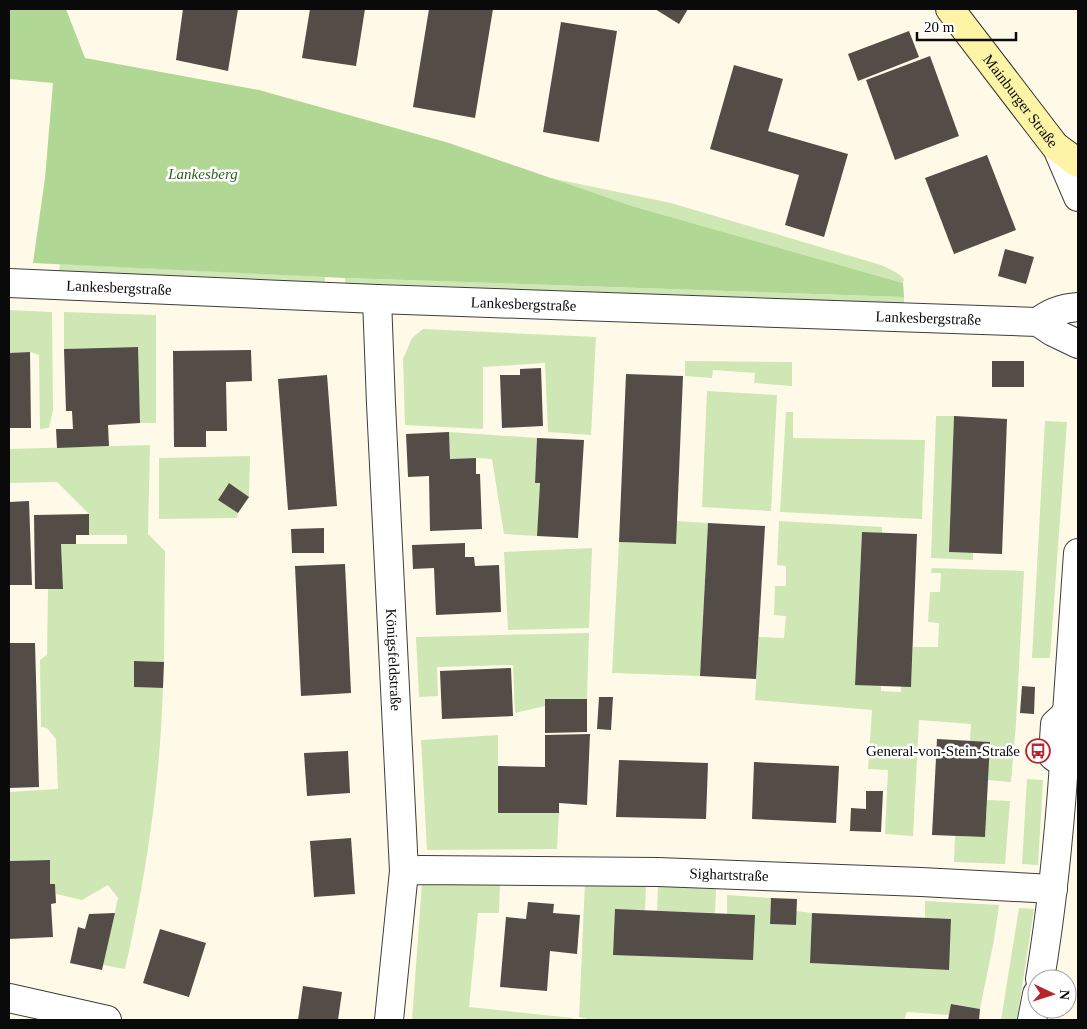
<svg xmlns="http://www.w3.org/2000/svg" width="1087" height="1029" viewBox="0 0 1087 1029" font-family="'Times New Roman',serif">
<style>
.green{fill:#cee7b4}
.forest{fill:#b1d794}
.building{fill:#534c47}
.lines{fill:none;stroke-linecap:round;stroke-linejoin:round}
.minor-casing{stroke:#3d3d3d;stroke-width:30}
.secondary-casing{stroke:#2c2c2c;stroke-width:30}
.minor{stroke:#fff;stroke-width:28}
.secondary{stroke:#fdf4a5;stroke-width:28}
.labels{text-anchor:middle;stroke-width:5;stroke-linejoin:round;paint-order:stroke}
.street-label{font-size:15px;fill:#0a0a0a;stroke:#fff}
.park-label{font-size:15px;font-style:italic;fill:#2b5f1d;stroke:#fff}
.poi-label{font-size:15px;fill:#0a0a0a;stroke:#fff;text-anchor:end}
</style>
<rect width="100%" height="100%" fill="#fffae8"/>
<g class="green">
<path d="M550 178 671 203 881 265C889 269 898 272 904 279L903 283 632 206Z"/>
<path d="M60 264 325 277V287L290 285 282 280 96 273 58 276Z"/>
<path d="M345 278 904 297V303L380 284 374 289 345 288Z"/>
<path d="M9 310 52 312 53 410 49 428 40 429 39 355 30 352 9 353Z"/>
<path d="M64 312 156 315V423H140L137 347 64 349Z"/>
<path d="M423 329 596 337 591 435 548 432 545 363 483 367V429L405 425 403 359 412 338Z"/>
<path d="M685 361 792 362V386L754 383 755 373 713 370 712 378 685 376Z"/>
<path d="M707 391 777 395 771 511 702 507Z"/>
<path d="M786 412H793V438L925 440 922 519 780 512Z"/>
<path d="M936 416H954L949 552 973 553V560L931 558Z"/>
<path d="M1045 421 1067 422 1050 658H1032Z"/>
<path d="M449 432 537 438 535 483H540L537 536 504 534 492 459 476 458 450 459Z"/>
<path d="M150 445 148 534 165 551 164 662 135 661 134 687 163 688C160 783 146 877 125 969L103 965 118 898 108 885 82 900 56 894 55 884H50V860L9 861V792L58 789 56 739 47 728 41 727 40 660 47 655 48 589 63 588 61 544H127V535H89V514L57 482 9 483V449Z"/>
<path d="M250 456 249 497 229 483 218 500 238 513 237 518 159 519V458Z"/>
<path d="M676 521 708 523 700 676 612 673 619 542 675 544Z"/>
<path d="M779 521 882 527V533L862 532 855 684 881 686V691L901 692V686H911L913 647H938L939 623 928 622 930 592H940L941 573H931L932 568 1024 571 1016 724 1011 782 987 780 990 742 970 741 971 724 919 720 913 836 885 834 888 770 868 769 872 710 755 700 759 637 784 638 786 616 774 615 775 586H786V566L777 565Z"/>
<path d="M592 548 589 628 508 630 504 552Z"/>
<path d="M589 633 587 699H545V706L515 713 513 665 437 667 438 696 419 697 416 637Z"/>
<path d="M498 735V813H559L557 849 427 850 421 740Z"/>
<path d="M1027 779 1043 780 1038 865 1022 864Z"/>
<path d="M987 800 1010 801 1005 864 954 862 955 836 985 837Z"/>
<path d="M585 882 646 885 645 910H615L613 955 755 915 727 914V895L771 898 770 924 795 925 796 911 812 913 810 963 948 970 951 920 925 918V901L999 905 994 940 980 1009 952 1004 949 1015 907 1012 904 1020H591L579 1017Z"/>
<path d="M422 883H500L499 913H478L469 1007 573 1018 572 1020H412Z"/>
<path d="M658 886 716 889 715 913 657 911Z"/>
<path d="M1019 908 1034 909 1017 1020H1001Z"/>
</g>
<path class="forest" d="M9 9H66L85 58 259 90 449 143 632 206 903 283 904 297 345 278 33 263 45 178 53 83 9 79Z"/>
<g class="building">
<path d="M183 9H238L228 71 176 60Z"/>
<path d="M310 9H365L356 66 302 58Z"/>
<path d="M429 9H493L475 118 413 107Z"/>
<path d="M655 9H688L679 24Z"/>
<path d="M561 22 617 31 599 142 543 132Z"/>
<path d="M909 31 919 57 858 81 848 54Z"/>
<path d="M930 56 959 136 895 160 866 80Z"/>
<path d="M734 65 783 79 768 131 848 154 824 237 785 225 799 175 710 149Z"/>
<path d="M987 155 1016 230 954 254 925 178Z"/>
<path d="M1005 249 1034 257 1026 284 998 276Z"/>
<path d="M138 347 140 423 108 425 109 446 57 448 56 429H73L72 411H66L64 349Z"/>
<path d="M251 350 252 381 226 382 227 431H206V447H174L173 351Z"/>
<path d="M30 352 31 428H9V353Z"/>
<rect x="992" y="361" width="32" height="26"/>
<path d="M541 368 543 426 502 428 500 375H520V369Z"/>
<path d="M626 374 683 376 676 544 619 542Z"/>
<path d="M327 375 337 506 288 510 278 379Z"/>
<path d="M954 416 1007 419 1002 554 949 552Z"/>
<path d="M449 432 450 459 476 458V474H480L482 529 430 531 429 476 408 477 406 434Z"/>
<path d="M537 438 584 440 578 538 537 536 540 483H535Z"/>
<path d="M229 483 249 497 238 513 218 500Z"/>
<path d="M29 501 32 585H9V502Z"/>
<path d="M89 514V535H76V544H61L63 589H35L34 515Z"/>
<path d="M708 523 765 526 756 679 700 676Z"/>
<path d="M324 528V553H292L291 529Z"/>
<path d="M862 532 917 534 911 687 855 685Z"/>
<path d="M465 543V557H474L475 566 499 565 501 612 436 615 434 568 413 569 412 545Z"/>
<path d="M345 564 351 693 301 696 295 566Z"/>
<path d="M9 643H35L39 787 9 788Z"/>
<path d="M134 661 164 662 163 688 134 687Z"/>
<path d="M511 668 513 716 442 719 440 671Z"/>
<path d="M1022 686 1035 687 1034 714 1020 713Z"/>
<path d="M599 697H613L611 730 597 729Z"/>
<path d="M545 699H587V732L545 733Z"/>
<path d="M590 734 587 805 559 803V813H498V766L545 767V735Z"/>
<path d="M937 739 990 742 985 837 932 835Z"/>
<path d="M348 751 350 793 307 796 304 753Z"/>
<path d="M619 760 708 763 706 819 616 817Z"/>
<path d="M754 762 839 766 836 823 752 819Z"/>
<path d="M866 791H883L881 832 850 831 851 808 866 809Z"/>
<path d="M351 838 355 894 314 897 310 841Z"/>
<path d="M50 860V884H55L56 903 51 904 53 937 9 939V861Z"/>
<path d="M771 898 797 899 796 925 770 924Z"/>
<path d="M528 902 554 904 553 913 580 915 577 954 550 951 547 991 500 987 506 917 526 919Z"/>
<path d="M615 909 755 915 753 960 613 955Z"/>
<path d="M115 913 102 970 70 963 78 927 85 929 89 914Z"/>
<path d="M812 913 951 919 949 970 810 963Z"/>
<path d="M160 929 206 943 189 997 143 983Z"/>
<path d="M303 986 342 992 338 1020H298Z"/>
<path d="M951 1004 980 1009 979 1020H948Z"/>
</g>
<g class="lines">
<g class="minor-casing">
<g id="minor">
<path d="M1057 148 1078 197"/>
<path id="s1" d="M9 283 377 299 1038 322 1053 332 1078 344"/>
<path id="s2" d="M377 299 381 404 404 871 389 1020"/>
<path d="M1038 322C1050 312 1063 308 1078 307"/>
<path d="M1064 764 1076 757 1077 726 1067 713 1078 553"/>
<path d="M1064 764 1053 756 1055 724 1067 713"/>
<path id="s3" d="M404 871 421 870 658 872 921 882 1053 889"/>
<path d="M1040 979C1052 908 1059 836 1064 764"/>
<path d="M9 998 107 1020"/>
<path d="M1032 1020 1037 994"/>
</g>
</g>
<g class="secondary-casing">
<g id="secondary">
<path id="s4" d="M950 9 1055 146 1078 163"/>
</g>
</g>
<use href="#minor" class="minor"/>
<use href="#secondary" class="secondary"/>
</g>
<defs>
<g id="bus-ring" transform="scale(1.25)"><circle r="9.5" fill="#fff" stroke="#b6272d" stroke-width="1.5"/><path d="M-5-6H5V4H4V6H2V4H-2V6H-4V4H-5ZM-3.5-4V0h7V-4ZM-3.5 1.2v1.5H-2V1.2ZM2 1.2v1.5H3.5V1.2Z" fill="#b6272d"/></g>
</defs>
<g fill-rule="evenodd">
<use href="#bus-ring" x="1038" y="751"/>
</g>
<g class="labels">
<g class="street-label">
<text dy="5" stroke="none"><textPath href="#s4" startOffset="116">Mainburger Straße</textPath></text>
<text dy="5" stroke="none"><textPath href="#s1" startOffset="110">Lankesbergstraße</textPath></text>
<text dy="5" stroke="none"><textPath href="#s1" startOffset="515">Lankesbergstraße</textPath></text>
<text dy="5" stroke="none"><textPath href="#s1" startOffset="920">Lankesbergstraße</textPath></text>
<text dy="5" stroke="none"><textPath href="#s2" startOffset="361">Königsfeldstraße</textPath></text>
<text dy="5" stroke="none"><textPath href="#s3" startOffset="325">Sighartstraße</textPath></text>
</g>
<g class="park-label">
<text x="203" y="179">Lankesberg</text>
</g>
<g class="poi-label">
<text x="1020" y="756">General-von-Stein-Straße</text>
</g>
</g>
<rect width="1087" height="1029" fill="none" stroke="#0a0a0a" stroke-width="20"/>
<g transform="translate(1052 994) rotate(94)"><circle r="24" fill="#ffffff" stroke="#9d9d9d"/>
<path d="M0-4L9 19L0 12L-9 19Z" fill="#b6272d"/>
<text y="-8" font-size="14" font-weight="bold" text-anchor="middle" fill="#0a0a0a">N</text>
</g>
<path d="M917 32v8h99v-8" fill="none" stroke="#0a0a0a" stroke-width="2.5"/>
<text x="924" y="32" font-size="15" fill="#0a0a0a" stroke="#ffffff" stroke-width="4" paint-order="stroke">20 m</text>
</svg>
